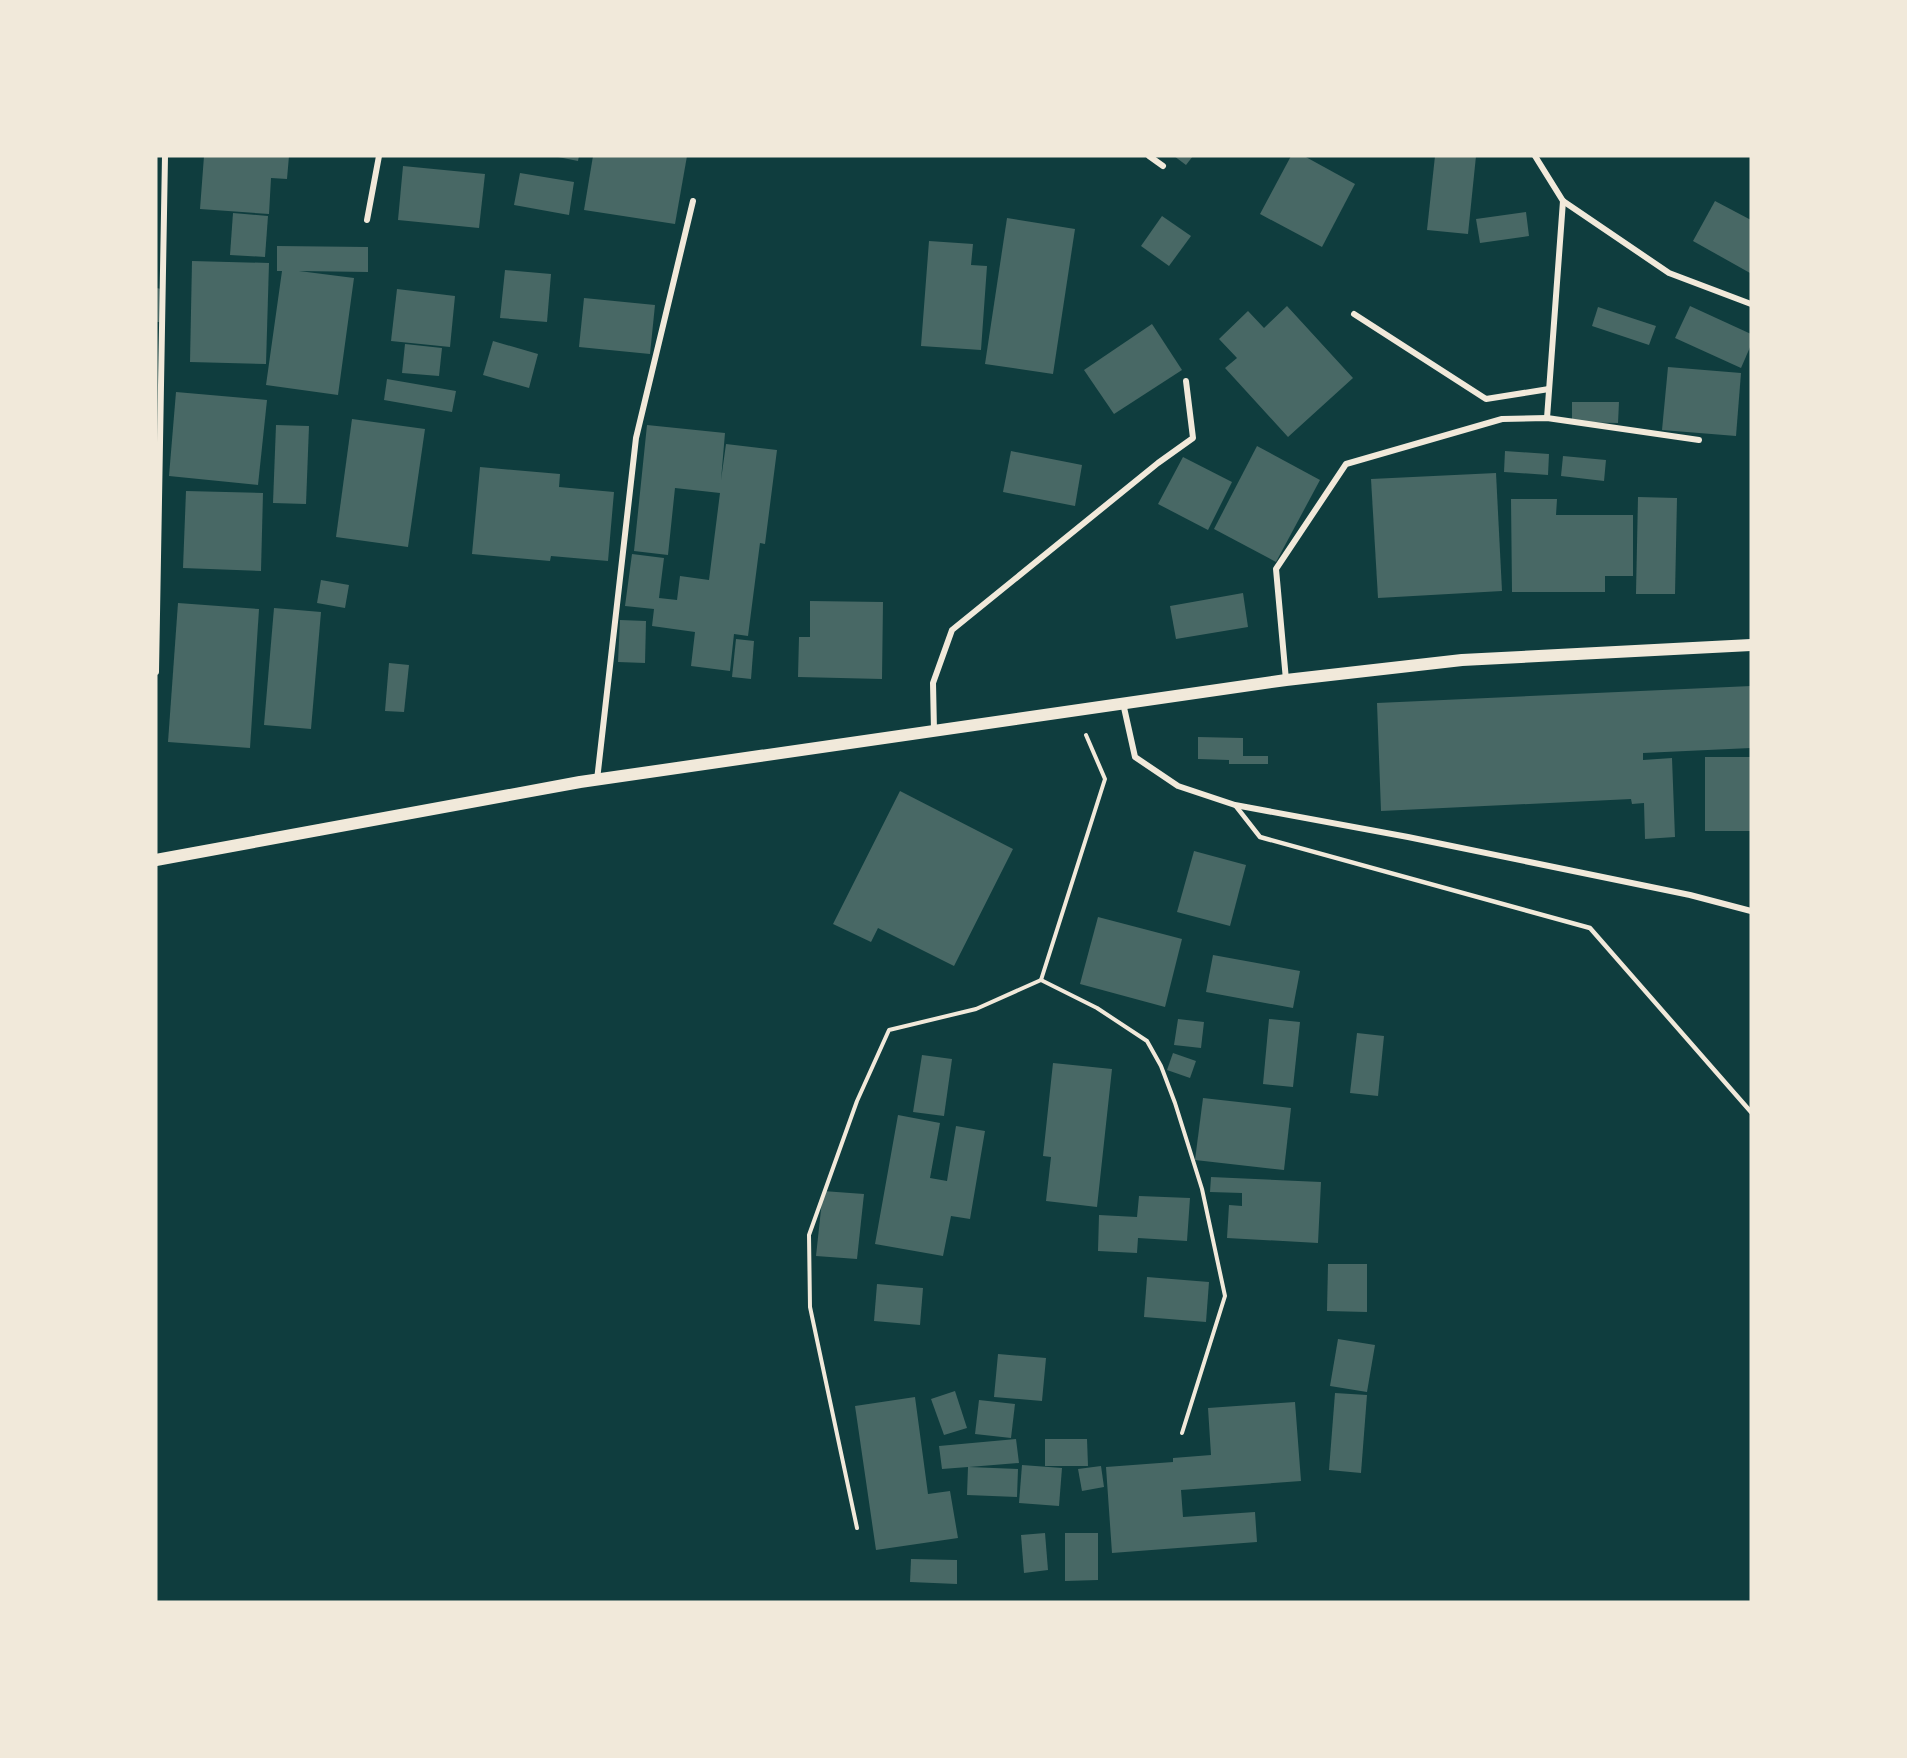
<svg xmlns="http://www.w3.org/2000/svg" width="1907" height="1758" viewBox="0 0 1907 1758" font-family="Inter,sans-serif">
<style>
.building{fill:#486865}
.lines{fill:none;stroke-linecap:round;stroke-linejoin:round}
.path{stroke:#f1e9da;stroke-width:4}
.service{stroke:#f1e9da;stroke-width:4.5}
.minor{stroke:#f1e9da;stroke-width:6}
.secondary{stroke:#f1e9da;stroke-width:12}
</style>
<rect width="100%" height="100%" fill="#0f3d3e"/>
<g class="building">
<path d="M204 156H289L287 179 271 178 269 214 200 209Z"/>
<path d="M553 156H579L578 161Z"/>
<path d="M593 156H687L675 224 584 210Z"/>
<path d="M1174 156H1193L1186 165Z"/>
<path d="M1291 156H1304L1355 184 1322 247 1260 214Z"/>
<path d="M1435 156H1476L1468 234 1427 230Z"/>
<path d="M403 166 485 174 479 228 398 220Z"/>
<path d="M520 173 574 182 569 215 514 205Z"/>
<path d="M1715 201 1751 220 1750 273 1693 241Z"/>
<path d="M1526 212 1529 236 1480 243 1476 219Z"/>
<path d="M233 213 268 216 265 257 230 255Z"/>
<path d="M1162 216 1191 236 1169 266 1141 246Z"/>
<path d="M1007 218 1075 229 1053 374 985 364Z"/>
<path d="M929 241 973 244 971 265 987 266 981 350 921 346Z"/>
<path d="M277 246 368 247V272L299 271 354 278 338 395 266 385 282 271H277Z"/>
<path d="M192 261 269 263 266 364 190 362Z"/>
<path d="M505 270 551 274 547 322 500 318Z"/>
<path d="M156 288 162 289V322H156Z"/>
<path d="M397 289 455 296 450 347 391 341Z"/>
<path d="M584 298 655 305 650 354 579 347Z"/>
<path d="M1287 306 1353 378 1288 437 1225 368 1237 358 1219 339 1248 311 1264 328Z"/>
<path d="M1690 306 1751 334V345L1741 368 1675 338Z"/>
<path d="M1598 307 1656 326 1649 345 1592 326Z"/>
<path d="M1152 324 1182 370 1114 414 1084 370Z"/>
<path d="M493 341 538 354 529 388 483 375Z"/>
<path d="M405 344 442 348 439 376 402 373Z"/>
<path d="M1668 367 1741 373 1736 436 1662 430Z"/>
<path d="M387 379 456 391 452 412 384 400Z"/>
<path d="M176 392 267 400 258 485 169 476Z"/>
<path d="M1572 402H1619L1618 423 1572 422Z"/>
<path d="M352 419 425 429 408 547 336 537Z"/>
<path d="M276 425 309 426 306 504 273 503Z"/>
<path d="M647 425 725 433 721 480 726 444 777 450 765 544 760 543 748 636 734 634 730 671 691 666 695 632 652 626 654 609 625 606 632 554 664 558 659 598 677 600 680 576 709 580 720 493 675 488 668 555 634 551Z"/>
<path d="M1257 446 1320 480 1276 562 1214 529Z"/>
<path d="M1011 451 1082 465 1075 506 1003 492Z"/>
<path d="M1505 451 1549 454 1548 475 1504 472Z"/>
<path d="M1563 456 1606 460 1604 481 1561 476Z"/>
<path d="M1183 457 1232 482 1208 530 1158 504Z"/>
<path d="M480 467 560 474 559 487 614 492 608 561 551 556 550 561 472 554Z"/>
<path d="M1496 473 1502 591 1378 598 1371 479Z"/>
<path d="M186 491 263 493 261 571 183 568Z"/>
<path d="M1638 497 1677 498 1675 594H1636Z"/>
<path d="M1511 499H1557L1556 515H1633V576H1605V592H1512Z"/>
<path d="M321 580 349 585 345 608 317 603Z"/>
<path d="M1243 593 1248 627 1176 639 1170 606Z"/>
<path d="M810 601 883 602 882 679 798 677 799 637H810Z"/>
<path d="M178 603 259 609 250 748 168 742Z"/>
<path d="M274 608 321 612 311 729 264 725Z"/>
<path d="M620 620 646 621 645 663 618 662Z"/>
<path d="M736 639 754 641 751 679 732 677Z"/>
<path d="M389 663 409 665 404 712 385 711Z"/>
<path d="M1751 686V748L1643 753V760L1672 758 1675 837 1645 839 1644 803 1632 804 1631 799 1381 811 1377 703Z"/>
<path d="M1198 737 1243 738V756H1268V764H1229V760L1198 759Z"/>
<rect x="1705" y="757" width="46" height="74"/>
<path d="M900 791 1013 849 954 966 878 928 871 942 833 924Z"/>
<path d="M1194 851 1246 865 1230 926 1177 912Z"/>
<path d="M1098 917 1182 939 1165 1007 1080 984Z"/>
<path d="M1213 955 1300 971 1293 1008 1206 992Z"/>
<path d="M1178 1019 1204 1022 1201 1048 1174 1045Z"/>
<path d="M1269 1019 1300 1022 1293 1087 1263 1084Z"/>
<path d="M1357 1033 1384 1036 1378 1096 1350 1093Z"/>
<path d="M1173 1053 1196 1061 1190 1078 1167 1070Z"/>
<path d="M922 1055 952 1059 944 1116 913 1112Z"/>
<path d="M1053 1063 1112 1069 1097 1207 1046 1201 1051 1157 1043 1156Z"/>
<path d="M1203 1098 1291 1108 1284 1170 1195 1160Z"/>
<path d="M898 1115 940 1123 930 1178 947 1181 956 1126 985 1131 970 1219 951 1216 943 1256 875 1244Z"/>
<path d="M1211 1177 1321 1182 1318 1243 1227 1238 1229 1205 1242 1206V1193L1210 1192Z"/>
<path d="M823 1191 864 1194 857 1259 816 1256Z"/>
<path d="M1139 1196 1190 1198 1187 1241 1138 1238 1137 1253 1098 1251 1099 1215 1137 1217Z"/>
<path d="M1328 1264H1367V1312L1327 1311Z"/>
<path d="M1147 1277 1209 1282 1206 1322 1144 1317Z"/>
<path d="M877 1284 923 1288 920 1325 874 1321Z"/>
<path d="M1338 1339 1375 1345 1367 1392 1330 1386Z"/>
<path d="M998 1354 1046 1358 1042 1401 994 1397Z"/>
<path d="M955 1391 967 1428 944 1435 931 1399Z"/>
<path d="M1335 1393 1367 1395 1361 1473 1329 1470Z"/>
<path d="M915 1397 928 1494 950 1491 958 1538 876 1550 855 1406Z"/>
<path d="M979 1400 1015 1404 1011 1438 975 1434Z"/>
<path d="M1295 1402 1301 1481 1181 1490 1183 1517 1255 1512 1257 1542 1112 1553 1106 1467 1173 1462V1458L1211 1455 1208 1408Z"/>
<path d="M1016 1439 1019 1463 969 1467 1018 1469 1017 1497 967 1495 968 1467 942 1469 939 1446Z"/>
<path d="M1045 1439H1087L1088 1466H1045Z"/>
<path d="M1022 1465 1062 1468 1059 1506 1019 1503Z"/>
<path d="M1101 1466 1104 1487 1082 1491 1078 1469Z"/>
<path d="M1045 1533 1048 1570 1024 1573 1021 1535Z"/>
<path d="M1065 1533H1098V1580L1065 1581Z"/>
<path d="M911 1559 957 1560V1584L910 1582Z"/>
</g>
<g class="lines">
<g class="path">
<path d="M1041 980 1097 1008 1147 1041 1161 1066 1175 1103 1202 1189 1225 1296 1182 1433"/>
<path d="M857 1528 810 1307 809 1235 857 1101 889 1030 976 1009 1041 980 1105 779 1086 735"/>
</g>
<path class="service" d="M1235 805 1260 837 1590 928 1751 1112"/>
<g class="minor">
<path d="M1149 156 1163 166"/>
<path d="M1535 156 1563 201 1669 273 1751 304"/>
<path d="M367 220 379 156"/>
<path d="M1354 314 1486 399 1549 389"/>
<path d="M1547 418 1563 201"/>
<path d="M156 672 165 156"/>
<path d="M1286 680 1276 569 1346 464 1502 419 1547 418 1699 440"/>
<path d="M1123 703 1135 757 1178 786 1235 805 1408 837 1690 895 1751 911"/>
<path d="M934 731 933 683 952 630 1158 463 1193 438 1186 381"/>
<path d="M597 780 636 438 693 201"/>
</g>
<path class="secondary" d="M156 860 580 782 1286 680 1462 660 1751 645"/>
</g>
<rect width="1907" height="1758" fill="none" stroke="#f1e9da" stroke-width="315"/>
</svg>
